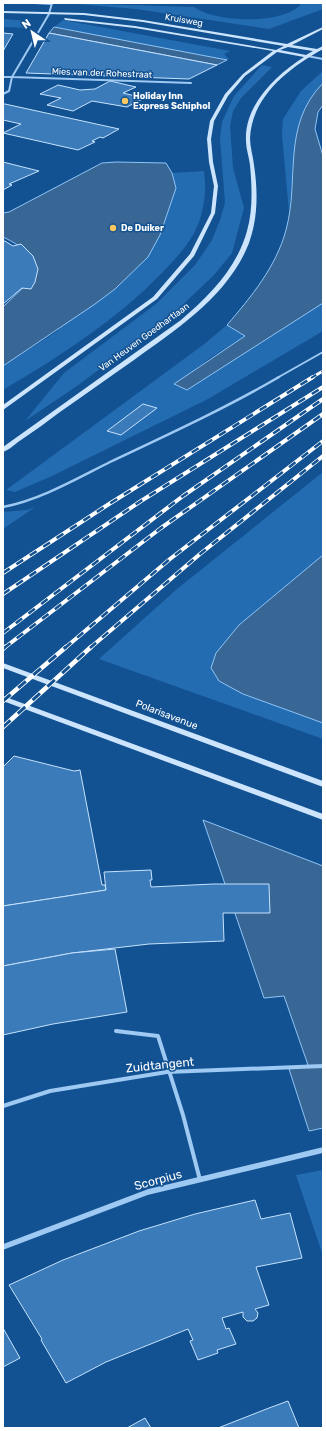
<svg xmlns="http://www.w3.org/2000/svg" width="326" height="1431" viewBox="0 0 326 1431" font-family="Rubik,sans-serif">
<style>
.green{fill:#246cb1}
.water{fill:#386695;stroke:#90c5f6}
.building{fill:#3b7bba;stroke:#c6e2fd}
.lines{fill:none;stroke-linecap:round;stroke-linejoin:round}
.lane-far2{stroke:#9ec9f2;stroke-width:2}
.lane-far1{stroke:#9ec9f2;stroke-width:2.5}
.lane{stroke:#9ec9f2;stroke-width:4}
.street-far1{stroke:#9ec9f2;stroke-width:2}
.street{stroke:#9ec9f2;stroke-width:5.5}
.secondary{fill:#cde5fc;fill-rule:evenodd}
.rail-far2-casing{stroke:#fff;stroke-width:3}
.rail-far1-casing{stroke:#fff;stroke-width:4}
.rail-casing{stroke:#fff;stroke-width:4.5}
.rail-far2{stroke:#125292;stroke-width:2;stroke-dasharray:6;stroke-linecap:butt}
.rail-far1{stroke:#125292;stroke-width:2.5;stroke-dasharray:8;stroke-linecap:butt}
.rail{stroke:#125292;stroke-width:3;stroke-dasharray:10;stroke-linecap:butt}
.lane-bridge{stroke:#9ec9f2;stroke-width:4}
.poi-dot{fill:#ffc760;stroke:#125292;stroke-width:1.5}
.labels{text-anchor:middle;stroke-width:3;stroke-linejoin:round;paint-order:stroke}
.far-street-label{font-size:9px;fill:#fff;stroke:#125292}
.far-poi-label{font-size:9px;font-weight:bold;fill:#fff;stroke:#125292;text-anchor:start}
.street-label{font-size:10px;fill:#fff;stroke:#125292}
.near-street-label{font-size:12px;fill:#fff;stroke:#125292}
</style>
<rect width="100%" height="100%" fill="#125292"/>
<g class="green">
<path d="M65 3 194 7C215 23 286 25 302 3H323V9L269 29 136 9Z"/>
<path d="M3 19 30 21 29 28 3 27Z"/>
<path d="M63 20 230 51 224 54 229 59 227 60 54 27Z"/>
<path d="M262 65 272 67 241 98 233 111 230 126 233 168 244 208 232 253 214 275 172 315 77 386 25 421 64 373 156 304 195 265 212 240 220 220 225 203 220 138 222 122 234 96Z"/>
<path d="M323 71V83C288 119 296 165 289 212L282 135 283 119 301 91Z"/>
<path d="M204 171C207 192 204 214 194 233 186 248 174 260 162 273 115 321 60 356 3 390V366L56 332 160 235 176 188 172 173Z"/>
<path d="M323 303V331L208 399 52 476 15 492 6 490 203 345 227 325 245 336 207 360 175 385 187 390Z"/>
<path d="M323 472V555L239 625 243 694 323 723V739L99 659 177 589Z"/>
<path d="M35 507 3 529V512L27 510Z"/>
<path d="M323 1170V1256L296 1175Z"/>
</g>
<g class="water">
<path d="M54 27 227 60 217 65 49 33Z"/>
<path d="M323 83V105L318 112 315 129 323 156V303L187 390 174 384 245 336 227 325C251 297 276 267 286 230 300 179 281 126 323 83Z"/>
<path d="M116 162 166 163 172 173 176 188 160 235 148 257 115 289 95 304 3 366V307L31 280C30 254 26 248 3 237V213L9 212 102 163Z"/>
<path d="M323 555V723L243 694 219 681 211 668 216 653 239 625Z"/>
<path d="M203 820 323 866V1128L309 1131 289 1069 308 1065 284 996 264 998Z"/>
</g>
<g class="building">
<path d="M3 33 13 34 3 51Z"/>
<path d="M49 33 217 65 189 79 26 73Z"/>
<path d="M110 81 136 87 123 93 144 98 127 107 92 101 73 111 47 105 61 98 40 94 58 85 80 90 95 89Z"/>
<path d="M3 104H5L119 129 103 138 100 137 92 141 95 142 78 150 3 133 21 124 3 120Z"/>
<path d="M3 162 39 171 9 184 12 185 3 190Z"/>
<path d="M3 240 13 246 21 244 33 256 38 269 35 282 31 289 22 288 3 304Z"/>
<path d="M143 404 157 408 121 435 107 431Z"/>
<path d="M14 756 74 771 80 770 102 885H105L106 890 3 906V767Z"/>
<path d="M151 870 152 880H150L151 887 213 884H269L270 913H223L224 941 149 944 72 953 3 966V906L106 890 104 872Z"/>
<path d="M115 949 127 1012 53 1024 3 1035V966L72 953Z"/>
<path d="M255 1200 261 1219 290 1213 302 1258 256 1267 269 1305 255 1309 258 1313 257 1318 253 1321H247L243 1317V1312L222 1318 226 1329 229 1328 236 1344 217 1350 218 1353 198 1360 190 1341 193 1340 188 1329 106 1362 66 1383 41 1340 42 1339 9 1285 63 1260 139 1231 195 1214Z"/>
<path d="M3 1328 20 1358 3 1367Z"/>
<path d="M288 1401 299 1428H218L269 1408Z"/>
<path d="M145 1418 151 1428H127Z"/>
</g>
<g class="lines">
<path class="lane-far2" d="M277 378 323 352"/>
<path class="lane-far1" d="M3 507C40 500 76 479 110 462 167 435 224 409 279 377"/>
<path class="lane" d="M116 1031 158 1036 183 1115 200 1180"/>
<g class="street-far1">
<path d="M35 3 52 4"/>
<path d="M52 3 49 14 12 77 191 83"/>
<path d="M307 56 323 59"/>
<path d="M3 77H12L9 91 3 94"/>
</g>
<path class="street" d="M3 1247 148 1192 323 1150"/>
<g class="secondary">
<path d="M3 11 84 13 143 20 287 44 323 27V29L292 45 317 49 323 46V49C289 68 252 96 250 138 250 147 253 156 254 165 258 191 258 218 249 243 229 295 177 329 134 360 109 377 85 395 60 412 47 422 34 431 21 440 15 444 9 450 3 452V447L181 320C209 296 237 268 247 231 253 210 252 187 250 165 249 157 246 149 246 141 244 105 276 75 304 57L277 52 245 76 228 96 214 121 211 139 213 162 218 186 215 213 194 256 157 299 3 410V405L153 297 190 254 211 213 214 186 209 162 207 139 210 121 225 94 243 74 273 51 135 28 65 20 64 18 135 26 276 50 284 46 143 22 84 15 3 13ZM288 47 313 51 306 55 280 50Z"/>
<path d="M3 663 323 781V787L3 668Z"/>
<path d="M3 696 323 814V820L3 701Z"/>
</g>
<g class="rail-far2-casing">
<path id="rail-far2" d="M311 378 323 371"/>
</g>
<g class="rail-far1-casing">
<g id="rail-far1">
<path d="M3 573 109 504 313 377"/>
<path d="M3 594 141 501 323 387"/>
<path d="M3 633 183 496 323 399"/>
<path d="M4 648 161 528 323 414"/>
<path d="M65 648 170 559 323 441"/>
<path d="M90 648 200 554 323 456"/>
</g>
</g>
<g class="rail-casing">
<g id="rail">
<path d="M3 649 5 647"/>
<path d="M3 701 66 647"/>
<path d="M3 727 91 647"/>
</g>
</g>
<use href="#rail-far2" class="rail-far2"/>
<use href="#rail-far1" class="rail-far1"/>
<use href="#rail" class="rail"/>
<path class="lane-bridge" d="M3 1106 50 1091 167 1072 323 1066"/>
</g>
<g class="poi-dot">
<circle cx="125" cy="101" r="4"/>
<circle cx="113" cy="228" r="4"/>
</g>
<g class="labels">
<g class="far-street-label">
<text transform="translate(184 20) rotate(10)" y="3">Kruisweg</text>
<text transform="translate(102 73) rotate(2)" y="3">Mies van der Rohestraat</text>
<text transform="translate(144 337) rotate(-36)" y="3">Van Heuven Goedhartlaan</text>
</g>
<g class="far-poi-label">
<text x="133" y="99">Holiday Inn<tspan x="133" dy="10">Express Schiphol</tspan></text>
<text x="121" y="231">De Duiker</text>
</g>
<g class="street-label">
<text transform="translate(167 714) rotate(21)" y="4">Polarisavenue</text>
</g>
<g class="near-street-label">
<text transform="translate(160 1065) rotate(-6)" y="4">Zuidtangent</text>
<text transform="translate(158 1180) rotate(-15)" y="4">Scorpius</text>
</g>
</g>
<rect width="326" height="1431" fill="none" stroke="#ffffff" stroke-width="8"/>
<g transform="translate(32 32) rotate(325)" stroke="#125292" stroke-width="3" paint-order="stroke">
<path d="M0-3L7 15L0 10L-7 15Z" fill="#ffffff"/>
<text y="-6" font-size="11" font-weight="bold" text-anchor="middle" fill="#ffffff">N</text>
</g>
</svg>
